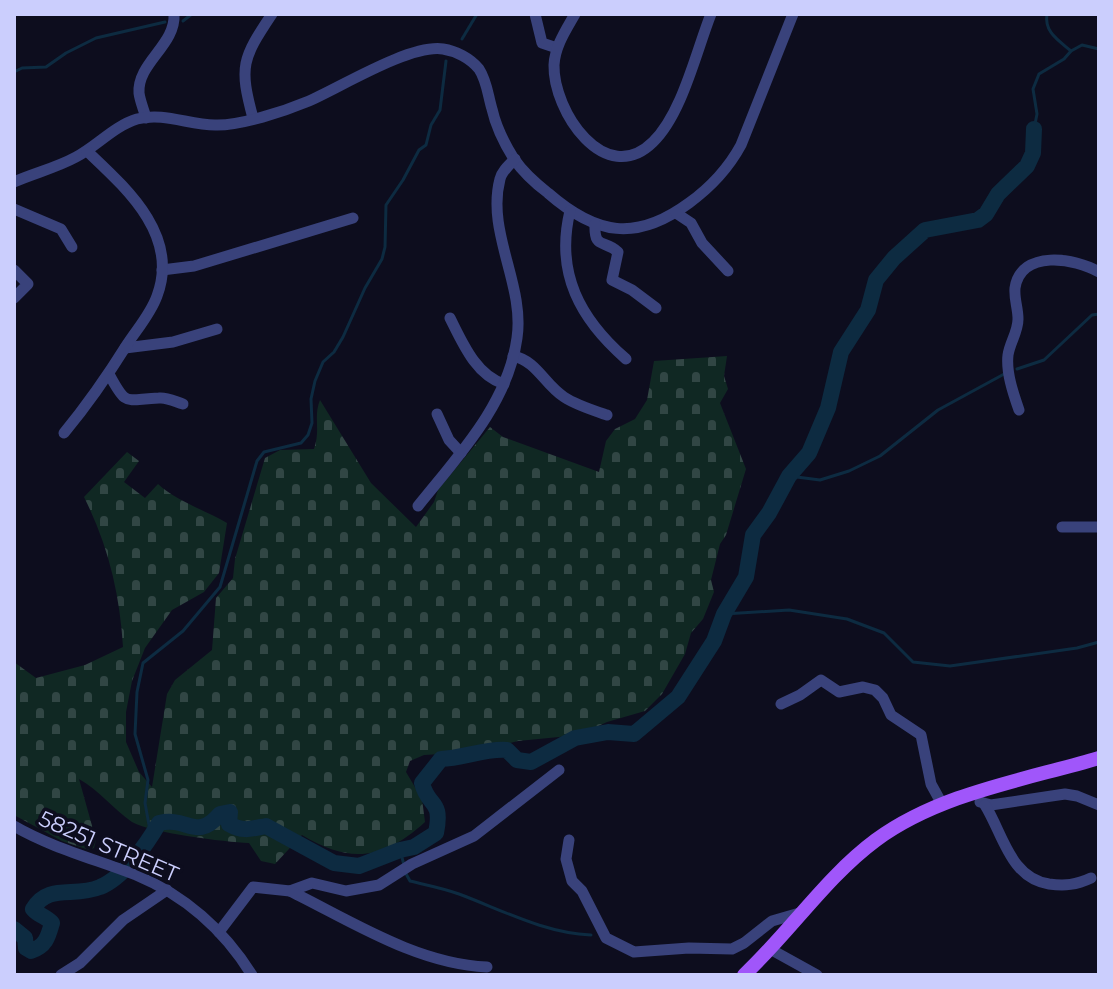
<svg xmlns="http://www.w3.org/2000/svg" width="1113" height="989" viewBox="0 0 1113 989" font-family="Montserrat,sans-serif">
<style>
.cemetery{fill:url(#cemetery-stones)}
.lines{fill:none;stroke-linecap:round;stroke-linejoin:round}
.stream{stroke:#0d2b41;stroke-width:3}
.river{stroke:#0d2b41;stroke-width:16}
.minor{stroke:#39427b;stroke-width:11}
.major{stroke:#a056fa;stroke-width:14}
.labels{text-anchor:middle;stroke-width:7;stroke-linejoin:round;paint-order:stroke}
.street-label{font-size:22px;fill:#cbcefd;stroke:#0d0d1e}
</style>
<defs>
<pattern id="cemetery-stones" width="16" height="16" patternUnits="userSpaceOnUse" patternTransform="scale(2)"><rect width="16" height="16" fill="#102823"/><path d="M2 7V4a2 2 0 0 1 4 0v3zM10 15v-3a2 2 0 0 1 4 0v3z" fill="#314644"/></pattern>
</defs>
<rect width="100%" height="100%" fill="#0d0d1e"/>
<path class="cemetery" d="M727 356 724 376 728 389 720 403 746 469 726 535 720 544 711 580 714 592 703 619 691 633 685 654 662 694 645 711 607 722 579 735 518 741 473 752 424 755 410 761 406 772 422 799 425 822C383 860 350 864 302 835L275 864 261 861 249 843C225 842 151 833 132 822 113 809 99 790 79 779L96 840 94 848 89 850 62 841 14 815V662L36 678 85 665 123 647C120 594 108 545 84 497L127 452 139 461 124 482 145 498 158 484C176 501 205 510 227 523L219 573 204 592 172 610 145 648 132 681 126 712V742L139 772 152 787 167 694 175 680 212 650 216 598 233 578 235 559 265 458 280 450 314 449C321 428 313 418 320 400L371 483 416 527 434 502 438 490 490 427 503 437 599 472 606 441 615 429 635 419 647 400 654 361Z"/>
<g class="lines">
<g class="stream">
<path d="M1047 14C1044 32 1058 40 1071 51"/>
<path d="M183 21 192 14"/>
<path d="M462 39 477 14"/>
<path d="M14 72 22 68 46 67 66 53 96 38 165 22"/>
<path d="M1034 129 1037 114 1033 89 1039 74 1064 59 1071 51 1082 45 1099 49"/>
<path d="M1017 369 1044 360 1092 315 1099 314"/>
<path d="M789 476 820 480 849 471 880 456 938 410 1006 373"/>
<path d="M724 614 789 610 847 619 884 633 913 662 950 666 1077 648 1099 642"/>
<path d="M151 836 145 803 148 780 135 734 137 692 143 663 183 631 220 587 257 461 264 452 301 443 308 435 312 423 311 399 315 381 323 362 334 352 343 337 365 288 382 259 385 247 386 205 403 180 419 150 426 145 431 125 440 110 446 61"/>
<path d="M400 850 404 865"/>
<path d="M405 872 410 881C426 885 443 888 459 894 502 910 544 933 591 935"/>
</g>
<path class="river" d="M14 929 25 938 26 948 31 951C46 946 48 937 52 923 46 916 39 916 33 909 48 883 74 898 100 887 123 878 147 844 159 823 188 816 196 842 220 814L230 812 229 824C243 832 251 829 266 826L334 863 359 866 400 850 414 847 436 833C443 798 428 808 422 783L441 759C463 758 487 748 507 750L517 760 531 762 575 738 608 732 634 734 678 697 714 641 724 614 746 577 753 535 769 513 789 476 809 453 828 408 841 352 868 310 876 280 894 258 925 230 978 220 986 214 998 194 1027 166 1033 153 1034 129"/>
<g class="minor">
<path d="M535 14 542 43 557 48"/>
<path d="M575 14C566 30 555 46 554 65 553 111 605 189 653 142 682 114 696 52 711 14"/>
<path d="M146 118C144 110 140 101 139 93 137 63 176 45 174 14"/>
<path d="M253 118C239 66 242 59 272 14"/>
<path d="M14 182C34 173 56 168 76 157 97 146 114 126 137 119 164 112 189 125 215 125 240 126 285 111 309 101 341 87 410 44 443 49 456 51 470 58 479 69 487 81 488 96 492 109 496 127 504 143 514 159 523 172 535 183 548 193 596 235 636 242 689 203 711 187 728 169 741 145L793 14"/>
<path d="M14 209 61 229 72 247"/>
<path d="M570 211C555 273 580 319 626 359"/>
<path d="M676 213 691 223 702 243 728 271"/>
<path d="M595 224C594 250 604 239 618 252L612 280 632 290 656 308"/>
<path d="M14 270 28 284 14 298"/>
<path d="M162 270 194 266 353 218"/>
<path d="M450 318C463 344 476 375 504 384"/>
<path d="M125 348 173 342 217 329"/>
<path d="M513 356C537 361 544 384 564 397 576 405 592 410 607 415"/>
<path d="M109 374C127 408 125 399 159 398 167 397 176 402 183 404"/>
<path d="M1019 410C1013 393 1006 372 1008 355 1010 342 1018 332 1018 319 1018 308 1014 299 1015 288 1021 249 1075 258 1099 272"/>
<path d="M437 414 449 440 461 453"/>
<path d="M64 433C88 404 108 375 128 343 138 328 151 313 157 296 180 235 126 188 87 151"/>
<path d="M418 506C458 456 508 404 517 338 525 285 486 232 500 179 502 171 509 165 515 159"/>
<path d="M1062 527H1099"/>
<path d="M781 704 800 695 821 680 839 692 863 687 875 690 883 698 891 715 921 735 931 784 942 804"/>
<path d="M980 802 991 805 1065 794 1077 796 1099 805"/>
<path d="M985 805C1003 834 1010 878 1049 884 1065 886 1076 885 1091 878"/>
<path d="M14 826C52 848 95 859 136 875 184 895 224 930 252 975"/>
<path d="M569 840 566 859 572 881 582 891 606 938 634 952 689 948 732 949 744 943 772 921 803 912"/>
<path d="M290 891 312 883 346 891 379 885 412 864 474 836 559 770"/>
<path d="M219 932 253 887 290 891C351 921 417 964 487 967"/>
<path d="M770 949 817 975"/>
<path d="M61 975 80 963 123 920 167 890"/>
</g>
<path class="major" d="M744 975C790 932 826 877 876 840 940 793 1025 780 1099 758"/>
</g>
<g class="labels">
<g class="street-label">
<text transform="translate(109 846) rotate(23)" y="8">58251 STREET</text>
</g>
</g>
<rect width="1113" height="989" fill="none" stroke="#cbcefd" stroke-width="32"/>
</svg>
